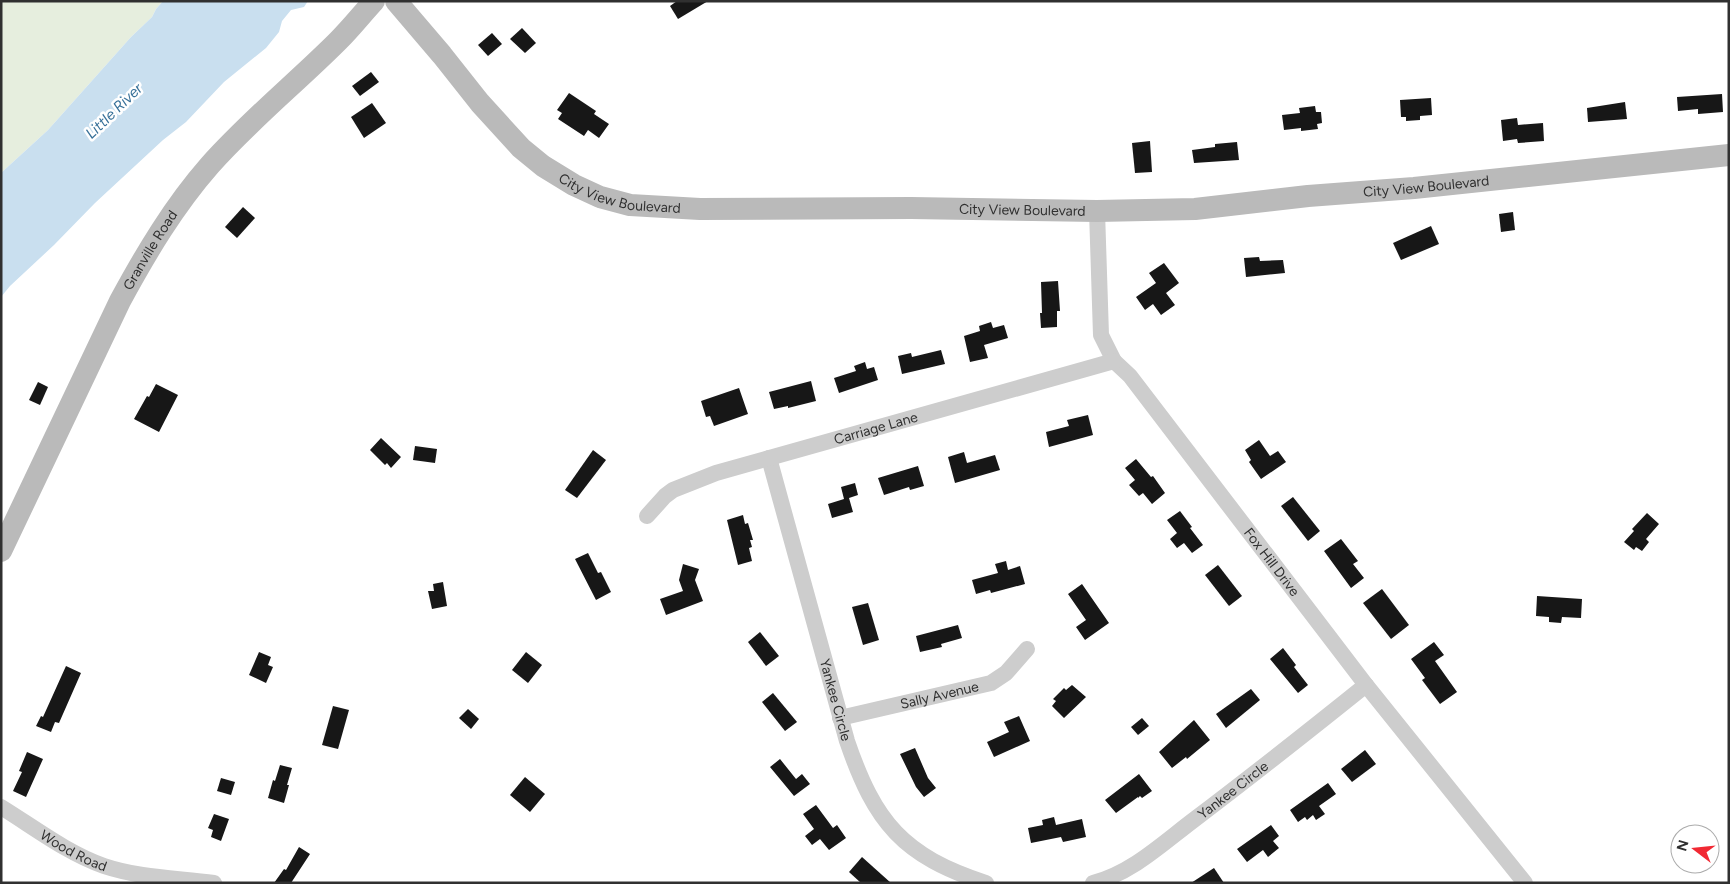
<svg xmlns="http://www.w3.org/2000/svg" width="1730" height="884" viewBox="0 0 1730 884" font-family="Figtree,sans-serif">
<style>
.green{fill:#e6eede}
.water{fill:#c9dfef}
.building{fill:#171717}
.lines{fill:none;stroke-linecap:round;stroke-linejoin:round}
.street{stroke:#cdcdcd;stroke-width:16}
.secondary{stroke:#bababa;stroke-width:22}
.labels{text-anchor:middle;stroke-width:5;stroke-linejoin:round;paint-order:stroke}
.street-label{font-size:14px;fill:#303030;stroke:#fff}
.water-label{font-size:15px;font-style:italic;fill:#387199;stroke:#fff}
</style>
<rect width="100%" height="100%" fill="#fff"/>
<path class="green" d="M1 1H163L156 9 152 17 131 37 48 130 1 173Z"/>
<path class="water" d="M163 1H308L304 7 291 10 282 21 279 32 266 48 224 82 186 122 163 140 95 203 54 245 10 286 1 297V173L48 130 131 37 152 17 156 9Z"/>
<g class="building">
<path d="M677 1H708L678 19 670 6Z"/>
<path d="M522 28 536 43 525 53 510 39Z"/>
<path d="M492 33 502 44 488 56 478 45Z"/>
<path d="M371 72 379 82 360 96 352 86Z"/>
<path d="M569 93 596 111 594 114 609 124 599 138 588 130 584 136 558 119 562 113 557 110Z"/>
<path d="M1722 94 1723 112 1698 114V109L1678 111 1677 97Z"/>
<path d="M1431 98 1432 115 1420 116V120L1406 121V117H1401L1400 100Z"/>
<path d="M1625 102 1627 119 1588 122 1587 108Z"/>
<path d="M372 103 386 123 364 138 351 117Z"/>
<path d="M1315 106 1316 112H1321L1322 123 1317 124 1318 129 1301 131V128L1284 130 1282 115 1300 113 1299 108Z"/>
<path d="M1517 118 1518 125 1543 123 1544 141 1518 143 1517 139 1503 141 1501 120Z"/>
<path d="M1150 141 1152 172 1135 173 1132 143Z"/>
<path d="M1237 142 1239 160 1194 163 1192 150 1215 147V144Z"/>
<path d="M243 207 255 218 237 238 225 227Z"/>
<path d="M1513 212 1515 230 1501 232 1499 214Z"/>
<path d="M1431 226 1439 244 1401 260 1393 243Z"/>
<path d="M1259 257 1260 261 1283 260 1285 273 1246 277 1244 258Z"/>
<path d="M1164 263 1179 283 1166 293 1175 305 1161 315 1153 304 1145 310 1136 297 1156 283 1149 273Z"/>
<path d="M1058 281 1060 311H1057V327L1041 328 1040 313H1042L1041 282Z"/>
<path d="M991 322 993 328 1004 325 1008 338 984 345 988 358 970 362 964 336 980 331 979 326Z"/>
<path d="M941 350 945 364 902 374 898 356 911 353 912 357Z"/>
<path d="M865 362 867 369 874 367 878 380 839 393 834 378 856 371 854 366Z"/>
<path d="M811 381 816 401 788 408V406L774 409 769 392Z"/>
<path d="M38 382 48 387 40 405 29 400Z"/>
<path d="M156 384 178 395 159 432 134 419 147 396 149 397Z"/>
<path d="M739 388 748 414 714 426 710 416 706 417 701 401Z"/>
<path d="M1088 415 1093 435 1049 447 1046 432 1069 426 1067 420Z"/>
<path d="M381 438 401 457 391 468 387 463 385 465 370 450Z"/>
<path d="M1259 440 1270 456 1278 451 1286 462 1261 479 1249 462 1251 460 1245 450Z"/>
<path d="M415 446 437 449 435 463 413 460Z"/>
<path d="M593 450 606 460 577 498 565 490Z"/>
<path d="M964 452 967 463 995 455 1000 470 955 483 948 457Z"/>
<path d="M1136 459 1151 477 1153 476 1165 493 1152 504 1143 493 1139 496 1129 485 1135 480 1125 468Z"/>
<path d="M918 466 924 486 910 490 909 487 884 495 878 478Z"/>
<path d="M855 483 858 495 849 498 853 512 832 518 828 504 844 499 841 487Z"/>
<path d="M1293 497 1320 531 1308 541 1281 506Z"/>
<path d="M1180 511 1192 527 1190 528 1203 545 1192 553 1184 543 1177 548 1170 539 1177 533 1167 520Z"/>
<path d="M1647 513 1659 524 1646 539 1649 542 1642 551 1636 547 1634 550 1624 542 1634 531 1632 529Z"/>
<path d="M743 515 745 524 748 523 753 540H750L752 547 749 548 752 561 738 565 727 520Z"/>
<path d="M1341 539 1358 561 1353 564 1364 578 1351 588 1324 551Z"/>
<path d="M588 553 598 573 601 572 611 592 596 600 575 559Z"/>
<path d="M1006 561 1008 570 1020 566 1025 584 991 593 990 590 976 594 972 580 998 573 995 564Z"/>
<path d="M683 564 699 569 695 580 703 601 666 615 660 599 683 591 679 580Z"/>
<path d="M1218 565 1242 596 1229 606 1205 575Z"/>
<path d="M443 582 447 606 432 609 428 591H434L433 584Z"/>
<path d="M1082 584 1109 623 1085 640 1076 627 1086 620 1068 594Z"/>
<path d="M1382 589 1409 625 1391 639 1363 603Z"/>
<path d="M1537 596 1582 599 1581 618 1562 617 1561 623 1549 622V617L1536 616Z"/>
<path d="M868 603 879 640 863 645 852 607Z"/>
<path d="M958 625 962 638 941 644 942 647 920 652 916 636Z"/>
<path d="M760 632 779 656 766 666 748 642Z"/>
<path d="M1434 642 1444 655 1435 661 1457 692 1440 704 1422 680 1425 678 1411 659Z"/>
<path d="M1283 648 1296 665 1294 667 1308 685 1298 693 1270 659Z"/>
<path d="M259 652 271 657 268 665 273 667 266 683 249 675Z"/>
<path d="M526 652 542 665 528 683 512 670Z"/>
<path d="M66 666 81 673 59 723 55 722 51 732 36 726 41 716 43 717Z"/>
<path d="M1072 685 1086 697 1064 718 1052 706 1056 701 1053 699 1064 688 1066 690Z"/>
<path d="M1251 689 1260 700 1226 728 1216 714Z"/>
<path d="M773 693 797 722 785 731 762 702Z"/>
<path d="M333 706 349 710 338 749 322 745Z"/>
<path d="M468 709 479 719 471 729 459 718Z"/>
<path d="M1019 716 1030 741 994 757 987 742 1009 732 1004 722Z"/>
<path d="M1142 718 1149 726 1138 735 1131 727Z"/>
<path d="M1194 720 1210 740 1187 759 1186 757 1172 768 1159 752Z"/>
<path d="M915 748 928 778 936 788 924 797 916 787 900 754Z"/>
<path d="M1365 750 1376 764 1352 782 1341 769Z"/>
<path d="M27 752 43 759 26 797 13 791 22 772 19 771Z"/>
<path d="M780 759 796 779 802 774 810 784 794 796 770 767Z"/>
<path d="M280 765 292 768 287 785H289L284 803 268 798 273 780 275 781Z"/>
<path d="M1139 774 1152 791 1142 798 1140 796 1138 798V797L1116 813 1105 800Z"/>
<path d="M525 777 545 794 530 812 510 795Z"/>
<path d="M221 778 235 782 231 795 217 791Z"/>
<path d="M1328 783 1336 794 1319 806 1325 814 1316 820 1313 815 1307 820 1305 817 1298 822 1290 810Z"/>
<path d="M816 805 833 828 837 825 846 838 829 850 820 839 812 845 805 836 814 829 803 814Z"/>
<path d="M214 814 229 819 221 841 211 837 213 830 208 828Z"/>
<path d="M1054 817 1056 825 1082 819 1086 837 1063 842 1061 837 1031 843 1028 828 1043 825 1042 820Z"/>
<path d="M1271 825 1279 836 1273 841 1279 848 1268 857 1263 850 1247 862 1237 849Z"/>
<path d="M299 847 310 854 291 883H274L284 869 286 870Z"/>
<path d="M862 857 891 883H861L849 872Z"/>
<path d="M1214 868 1224 883H1191Z"/>
</g>
<g class="lines">
<g class="street">
<path id="s1" d="M1097 211 1101 335 1114 361 1130 376 1366 685 1525 883"/>
<path id="s2" d="M769 458 847 741C875 823 903 856 986 883"/>
<path id="s3" d="M647 516 665 496 673 490 716 473 1114 361"/>
<path id="s4" d="M840 718 991 683 1006 673 1027 649"/>
<path id="s5" d="M1 807C35 828 67 853 104 866 140 878 177 878 214 883"/>
<path id="s6" d="M1093 883C1132 873 1163 843 1195 819 1253 775 1310 730 1366 685"/>
</g>
<g class="secondary">
<path id="s7" d="M396 1 442 55 480 103 521 148 543 166 574 185 600 197 630 205 700 209 911 208 1097 211 1195 209 1308 196 1414 188 1729 155"/>
<path id="s8" d="M1 551 120 301C146 253 174 206 210 165 250 120 296 83 338 41 351 28 362 14 374 1"/>
</g>
</g>
<g class="labels">
<g class="street-label">
<text dy="5" stroke="none"><textPath href="#s7" startOffset="1115">City View Boulevard</textPath></text>
<text dy="5" stroke="none"><textPath href="#s7" startOffset="305">City View Boulevard</textPath></text>
<text dy="5" stroke="none"><textPath href="#s7" startOffset="710">City View Boulevard</textPath></text>
<text dy="5" stroke="none"><textPath href="#s8" startOffset="336">Granville Road</textPath></text>
<text dy="5" stroke="none"><textPath href="#s3" startOffset="249">Carriage Lane</textPath></text>
<text dy="5" stroke="none"><textPath href="#s1" startOffset="409">Fox Hill Drive</textPath></text>
<text dy="5" stroke="none"><textPath href="#s4" startOffset="102">Sally Avenue</textPath></text>
<text dy="5" stroke="none"><textPath href="#s2" startOffset="251">Yankee Circle</textPath></text>
<text dy="5" stroke="none"><textPath href="#s6" startOffset="169">Yankee Circle</textPath></text>
<text dy="5" stroke="none"><textPath href="#s5" startOffset="85">Wood Road</textPath></text>
</g>
<g class="water-label">
<text transform="translate(114 111) rotate(-44)" y="5">Little River</text>
</g>
</g>
<rect width="1730" height="884" fill="none" stroke="#303030" stroke-width="5"/>
<g transform="translate(1695 849) rotate(286)"><circle r="24" fill="#ffffff" stroke="#acacac"/>
<path d="M0-4L9 19L0 12L-9 19Z" fill="#f12933"/>
<text y="-8" font-size="14" font-weight="bold" text-anchor="middle" fill="#303030">N</text>
</g>
</svg>
